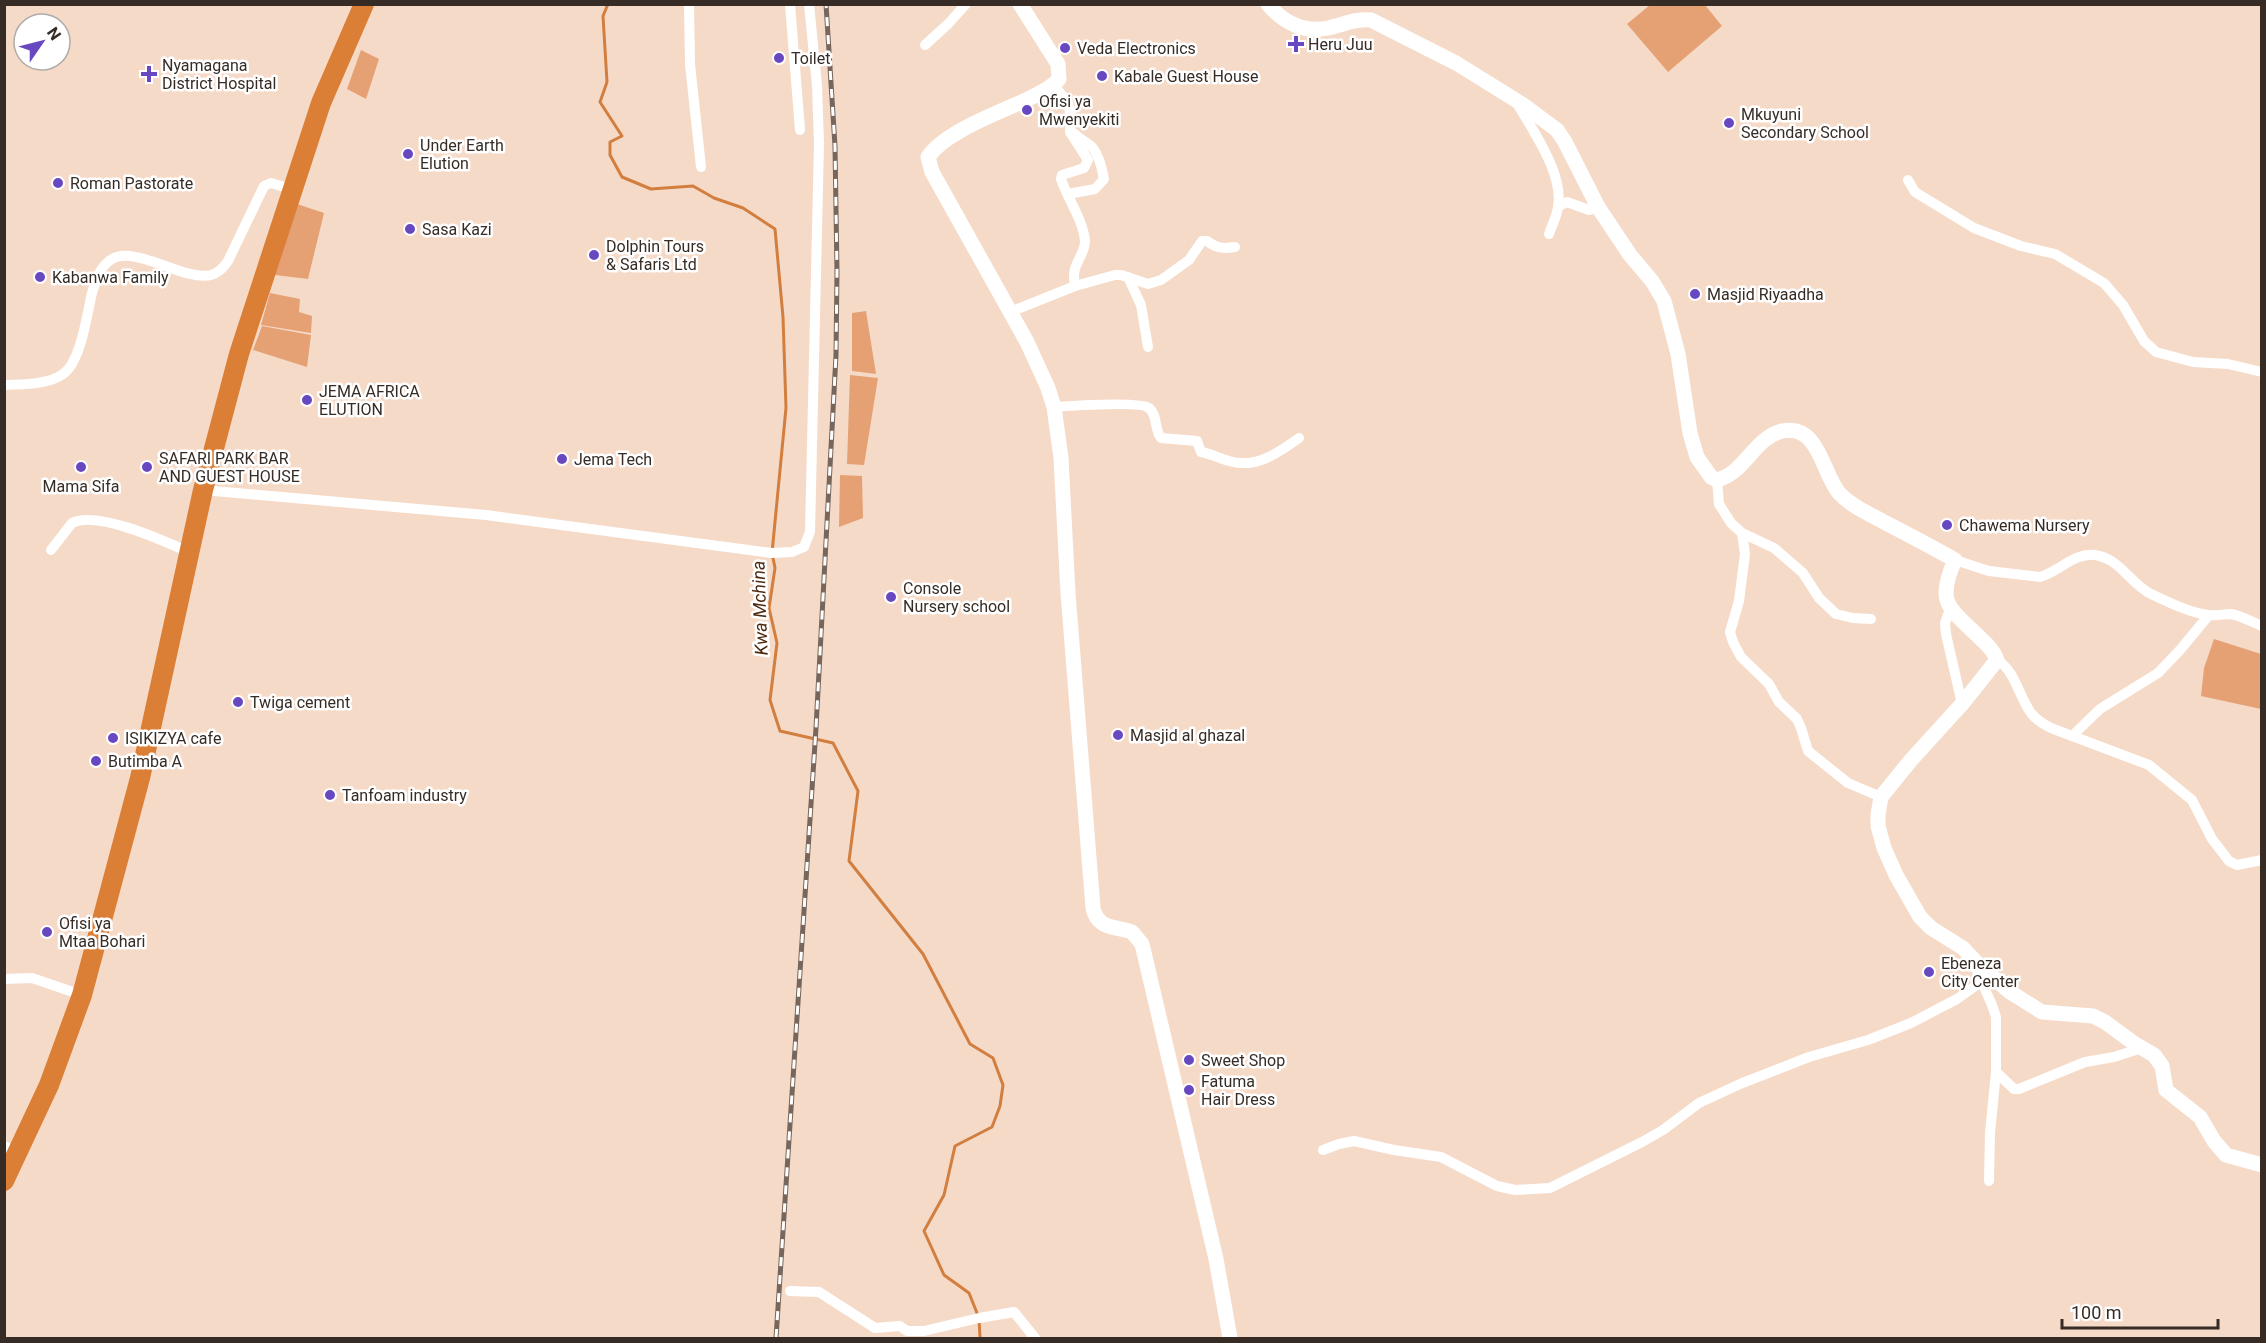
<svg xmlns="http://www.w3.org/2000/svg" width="2266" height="1343" viewBox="0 0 2266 1343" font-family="Roboto,sans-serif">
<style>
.green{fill:#e5a174}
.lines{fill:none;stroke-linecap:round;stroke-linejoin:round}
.stream{stroke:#d27e3f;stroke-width:3}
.street{stroke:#fff;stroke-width:10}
.secondary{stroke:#fff;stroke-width:15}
.highway{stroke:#db7e36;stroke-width:20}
.rail-casing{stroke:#76665c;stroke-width:5}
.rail{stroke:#fff;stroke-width:3;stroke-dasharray:9;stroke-linecap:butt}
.poi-dot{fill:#6848c1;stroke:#fff;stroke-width:2}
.labels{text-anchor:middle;stroke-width:5;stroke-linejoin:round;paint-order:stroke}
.poi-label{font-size:16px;fill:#362c25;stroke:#fff;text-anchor:start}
.water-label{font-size:18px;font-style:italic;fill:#4c2910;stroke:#fff}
</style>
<rect width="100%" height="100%" fill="#f6dac8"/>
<g class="green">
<path d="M1705 5 1722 26 1668 72 1627 24 1650 5Z"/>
<path d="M361 50 379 59 366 99 347 89Z"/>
<path d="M297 204 324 213 308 279 275 275Z"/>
<path d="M270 293 300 299 299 312 312 316 311 333 261 325Z"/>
<path d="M866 311 876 374 852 371V313Z"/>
<path d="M262 326 311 335 307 367 253 350Z"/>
<path d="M850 375 878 378 864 465 847 464Z"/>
<path d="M840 475 862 476 863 518 839 527Z"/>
<path d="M2214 639 2261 654V709L2201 696 2204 668Z"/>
</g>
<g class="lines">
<path class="stream" d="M608 4 603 16 607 82 600 102 622 136 610 142V155L622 177 651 189 693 186 714 198 743 208 775 229 783 317 786 408 772 553 775 568 769 608 777 643 770 700 780 731 833 743 858 791 849 861 923 954 970 1044 993 1058 1003 1085 1000 1106 992 1127 955 1146 944 1195 924 1231 944 1275 969 1293 979 1318 980 1338"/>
<g class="street">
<path d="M689 4 690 64 701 167"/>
<path d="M790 4 800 130"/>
<path d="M925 45 948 24 966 4"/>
<path d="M1054 85 1068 103 1071 117 1070 132 1088 160 1084 168 1062 175 1061 179C1067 198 1083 219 1085 241 1085 257 1070 263 1075 286"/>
<path d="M1517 103C1533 131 1564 174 1558 207 1557 216 1552 225 1549 234"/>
<path d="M1908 180 1915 192 1974 228 2021 246 2055 254 2104 283 2123 305 2144 341 2156 352 2193 362 2228 364 2262 372"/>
<path d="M1068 194 1095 189 1104 179C1102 168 1099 154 1091 146 1086 142 1080 139 1075 134"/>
<path d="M1559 206 1567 202 1589 210 1598 207"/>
<path d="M1128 277 1141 305 1148 347"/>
<path d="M1010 312 1075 286 1115 275H1121L1148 284 1161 280 1189 260 1202 241H1207C1216 248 1223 249 1235 247"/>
<path d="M4 385C22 384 48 385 63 374 81 362 87 314 92 293 96 281 98 270 109 261 133 242 183 282 211 275 219 273 224 267 228 261L264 186 271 183 291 189"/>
<path d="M1054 407C1069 406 1140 401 1149 408 1158 415 1154 430 1161 438L1197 441 1201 452C1211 454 1219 458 1229 461 1256 469 1278 453 1299 438"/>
<path d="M1717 480 1719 504 1731 523 1742 533 1774 548 1803 573 1819 598 1836 614 1853 618 1871 619"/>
<path d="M203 490 486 515 772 553 792 552 804 547 810 532 819 143 817 86 809 4"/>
<path d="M1742 533 1745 554 1739 601 1730 632 1733 642 1741 657 1769 684 1779 702 1797 719 1801 728 1808 751 1848 783 1881 797"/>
<path d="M51 550 72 523C97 510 164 541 189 552"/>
<path d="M1955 560 1989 571 2040 577C2058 572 2075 552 2095 555 2121 559 2130 584 2151 594 2168 602 2190 613 2208 615 2216 616 2224 614 2231 614 2242 616 2252 622 2262 626"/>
<path d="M1950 609 1945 623 1946 634 1962 704"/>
<path d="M1997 660C2015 670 2019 697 2031 713 2036 720 2043 724 2051 728L2149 765 2192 800 2212 839 2229 861 2237 865 2262 860"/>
<path d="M2072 736 2100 709 2158 673 2180 650 2209 615"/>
<path d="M1972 960 1992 1005 1996 1017V1072L1990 1133 1989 1181"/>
<path d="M4 979 32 978 82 995"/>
<path d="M1996 1072 2014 1089H2019L2085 1062 2114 1057 2142 1048"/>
<path d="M4 1146 18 1153"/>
<path d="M1323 1150 1339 1144 1354 1141 1394 1150 1441 1157 1497 1186 1515 1190 1550 1188 1642 1142 1663 1130 1699 1103 1740 1084 1809 1057 1868 1040 1911 1023 1957 999 1981 982"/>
<path d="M790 1291 819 1292 875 1328 900 1326 907 1331H924L979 1318 1014 1312 1035 1338"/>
</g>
<g class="secondary">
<path d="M1020 4 1058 64 1059 79C1051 89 1039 93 1028 99 999 113 946 131 928 157L932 172 1027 342 1048 388 1054 407 1061 458 1068 593 1093 908C1098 930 1115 926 1132 932L1142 944 1216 1259 1230 1338"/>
<path d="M1268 4C1283 23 1305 33 1328 28 1343 25 1355 18 1371 20L1456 63 1522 104 1557 130 1565 142 1598 207 1630 255 1652 281 1664 301 1678 354 1690 433 1697 457 1711 477 1717 480C1745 473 1754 438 1782 431 1819 423 1822 473 1839 493 1852 507 1870 514 1886 523 1909 535 1932 547 1955 560 1935 604 1950 608 1980 638 1987 644 1994 651 1997 660L1962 704 1911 760 1881 797 1878 815V826L1884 848 1896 875 1920 917 1931 928 1963 948 1977 963 2010 992 2042 1012 2093 1016 2105 1022 2135 1044 2154 1055 2162 1066 2166 1090 2200 1117 2214 1141 2226 1155 2262 1165"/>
</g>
<path class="highway" d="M4 1181 49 1085 82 995 140 778 203 490 239 354 321 103 364 4"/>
<g class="rail-casing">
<path id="rail" d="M776 1338 816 728 836 355 837 272 835 146 826 4"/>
</g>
<use href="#rail" class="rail"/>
</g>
<g class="poi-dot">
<path d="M1293 35h6v6h6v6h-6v6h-6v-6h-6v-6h6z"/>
<circle cx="1065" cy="48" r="6"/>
<circle cx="779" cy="58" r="6"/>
<path d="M146 65h6v6h6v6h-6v6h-6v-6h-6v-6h6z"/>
<circle cx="1102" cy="76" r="6"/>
<circle cx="1027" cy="110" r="6"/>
<circle cx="1729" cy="123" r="6"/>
<circle cx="408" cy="154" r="6"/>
<circle cx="58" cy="183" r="6"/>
<circle cx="410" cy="229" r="6"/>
<circle cx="594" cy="255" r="6"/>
<circle cx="40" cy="277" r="6"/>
<circle cx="1695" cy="294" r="6"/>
<circle cx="307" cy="400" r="6"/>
<circle cx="562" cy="459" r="6"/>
<circle cx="81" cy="467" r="6"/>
<circle cx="147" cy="467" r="6"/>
<circle cx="1947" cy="525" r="6"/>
<circle cx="891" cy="597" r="6"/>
<circle cx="238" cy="702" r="6"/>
<circle cx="1118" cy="735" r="6"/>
<circle cx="113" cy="738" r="6"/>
<circle cx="96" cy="761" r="6"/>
<circle cx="330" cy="795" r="6"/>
<circle cx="47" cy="932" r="6"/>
<circle cx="1929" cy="972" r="6"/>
<circle cx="1189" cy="1060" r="6"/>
<circle cx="1189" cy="1090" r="6"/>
</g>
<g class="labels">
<g class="poi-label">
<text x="1308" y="50">Heru Juu</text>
<text x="1077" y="54">Veda Electronics</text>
<text x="791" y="64">Toilet</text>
<text x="162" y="71">Nyamagana<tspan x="162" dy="18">District Hospital</tspan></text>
<text x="1114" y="82">Kabale Guest House</text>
<text x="1039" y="107">Ofisi ya<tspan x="1039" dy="18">Mwenyekiti</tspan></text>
<text x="1741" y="120">Mkuyuni<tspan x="1741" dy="18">Secondary School</tspan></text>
<text x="420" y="151">Under Earth<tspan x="420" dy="18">Elution</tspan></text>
<text x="70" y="189">Roman Pastorate</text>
<text x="422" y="235">Sasa Kazi</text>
<text x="606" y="252">Dolphin Tours<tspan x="606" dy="18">&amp; Safaris Ltd</tspan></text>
<text x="52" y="283">Kabanwa Family</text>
<text x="1707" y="300">Masjid Riyaadha</text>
<text x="319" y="397">JEMA AFRICA<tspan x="319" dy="18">ELUTION</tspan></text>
<text x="159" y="464">SAFARI PARK BAR<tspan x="159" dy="18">AND GUEST HOUSE</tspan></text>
<text x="574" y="465">Jema Tech</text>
<text x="81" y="492" text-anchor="middle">Mama Sifa</text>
<text x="1959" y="531">Chawema Nursery</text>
<text x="903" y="594">Console<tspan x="903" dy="18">Nursery school</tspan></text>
<text x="250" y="708">Twiga cement</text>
<text x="1130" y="741">Masjid al ghazal</text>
<text x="125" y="744">ISIKIZYA cafe</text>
<text x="108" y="767">Butimba A</text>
<text x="342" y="801">Tanfoam industry</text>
<text x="59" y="929">Ofisi ya<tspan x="59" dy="18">Mtaa Bohari</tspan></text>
<text x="1941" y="969">Ebeneza<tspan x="1941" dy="18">City Center</tspan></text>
<text x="1201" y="1066">Sweet Shop</text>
<text x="1201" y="1087">Fatuma<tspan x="1201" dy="18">Hair Dress</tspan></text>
</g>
<g class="water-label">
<text transform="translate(760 608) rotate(-92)" y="6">Kwa Mchina</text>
</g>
</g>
<rect width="2266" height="1343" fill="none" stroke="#362c25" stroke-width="12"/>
<g transform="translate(42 42) rotate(55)"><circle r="28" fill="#ffffff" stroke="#afaba8" stroke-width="1.5"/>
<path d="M0-4.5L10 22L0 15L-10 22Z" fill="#6848c1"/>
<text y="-9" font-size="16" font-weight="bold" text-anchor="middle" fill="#362c25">N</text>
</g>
<path d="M2062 1319v9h156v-9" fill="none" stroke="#362c25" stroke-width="3"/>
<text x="2071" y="1319" font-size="18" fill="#362c25" stroke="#ffffff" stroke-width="4.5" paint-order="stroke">100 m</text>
</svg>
